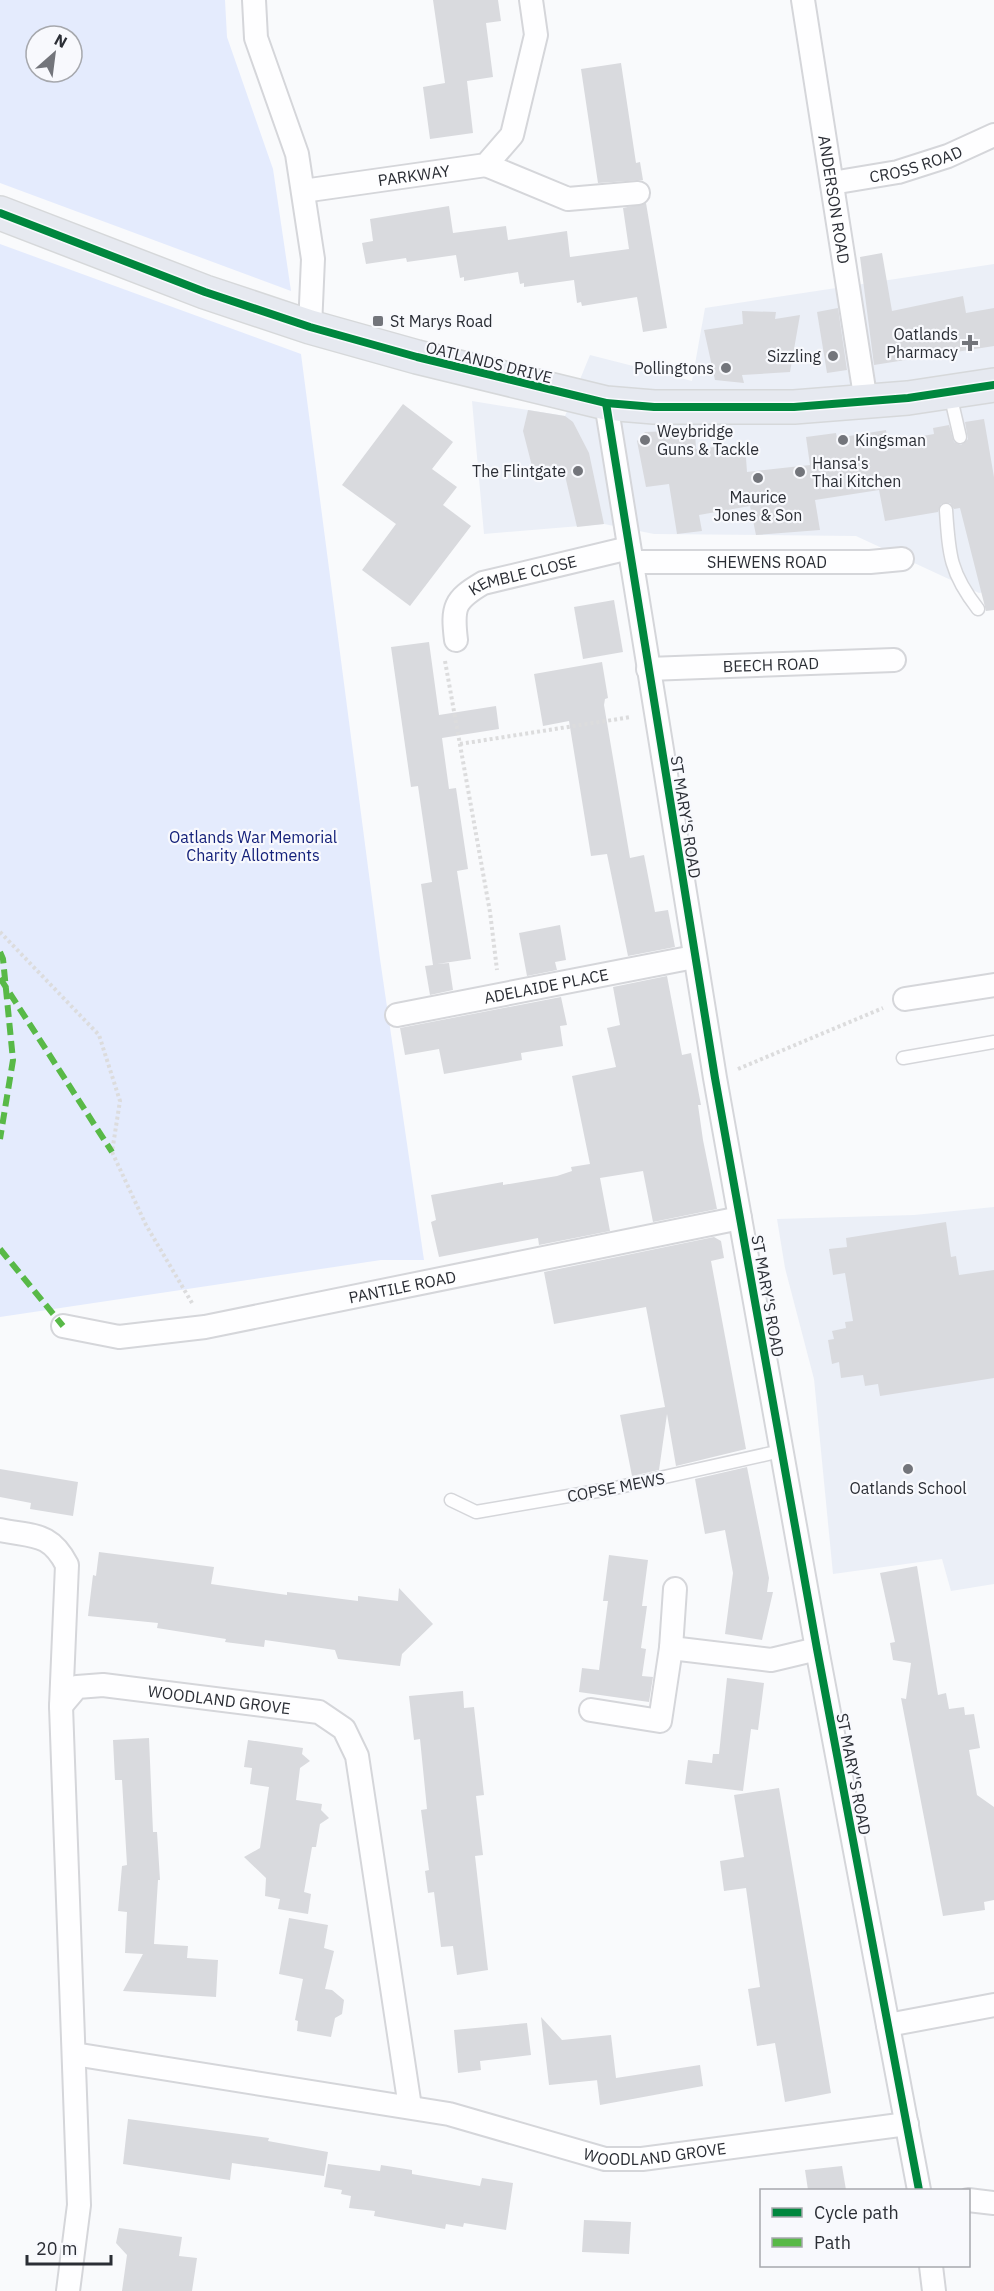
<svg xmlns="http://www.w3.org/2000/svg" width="994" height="2291" viewBox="0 0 994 2291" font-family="'IBM Plex Sans',sans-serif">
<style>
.built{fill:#ebeff7}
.green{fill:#e4ebfd;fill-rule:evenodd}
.building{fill:#d9dade}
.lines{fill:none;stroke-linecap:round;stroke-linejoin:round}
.service-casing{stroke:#d5d6da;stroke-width:15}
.minor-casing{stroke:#d5d6da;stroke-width:26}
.primary-casing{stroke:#d6d8da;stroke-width:36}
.path{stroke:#dcdcdd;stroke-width:4;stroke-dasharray:3 3;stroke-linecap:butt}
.service{stroke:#fefeff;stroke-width:12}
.minor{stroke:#fefeff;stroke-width:22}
.primary{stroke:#e6e9f0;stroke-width:33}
.quiet{stroke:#58b947;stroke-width:6;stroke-dasharray:12 6;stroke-linecap:butt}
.cycleway-casing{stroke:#f8f9fd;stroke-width:11}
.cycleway{stroke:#00873e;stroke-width:8}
.poi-dot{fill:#73757b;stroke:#f8f9fd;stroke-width:2}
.labels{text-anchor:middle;stroke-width:4.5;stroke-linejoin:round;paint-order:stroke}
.street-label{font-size:16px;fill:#2b2e35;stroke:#f8f9fd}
.poi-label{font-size:16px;fill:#2b2e35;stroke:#f8f9fd;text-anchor:start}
.park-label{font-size:16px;fill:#14217a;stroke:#f8f9fd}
</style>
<rect width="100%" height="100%" fill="#f9fafc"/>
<g class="built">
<path d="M994 264V591L979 593 856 536 654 534 604 524 484 534 472 401 565 416 590 355 692 381 705 308Z"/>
<path d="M994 1207V1584L951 1591 942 1559 833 1574 814 1379 785 1268 777 1219 914 1215Z"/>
</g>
<g class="green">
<path d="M0 0H225L227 37 273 169 291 291 0 183ZM36 36H72V72H36Z"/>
<path d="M0 244 301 354 380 959 424 1260H381L0 1317Z"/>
</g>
<g class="building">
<path d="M433 0H498L501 21 486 23 493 77 467 81 473 133 430 139 423 87 445 83Z"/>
<path d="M621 63 636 163 640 162 643 180 598 183 581 69Z"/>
<path d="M646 203 667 328 643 332 637 297 582 306 581 302 577 303 574 280 524 287V283L520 284 518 272 464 281V277L460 278 456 255 407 262 406 258 366 264 362 243 373 241 370 219 449 206 453 233 506 226 508 240 567 231 570 257 629 249 623 208Z"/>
<path d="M882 253 892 311 963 296 966 313 994 308V346L874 365 860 257Z"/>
<path d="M838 308 847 370 827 373 817 312Z"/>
<path d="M742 311 776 312 775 319 800 315 790 372 742 375 744 383 715 380 704 330 743 324Z"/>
<path d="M403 404 453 442 432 469 457 487 443 505 471 526 410 606 362 570 396 524 342 485Z"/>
<path d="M528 410 565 416 573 422 589 453 604 524 577 527 563 467 534 474 523 431Z"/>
<path d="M984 419 994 477V610L986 611 960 508 954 509 950 503 941 504 938 512 885 521 879 490 815 500 820 530 756 535 750 506 699 515 702 531 677 534 669 484 646 487 637 441 645 432 695 430 696 449 745 444 747 472 810 465 806 437 836 433 837 438 886 430 888 442 934 434 933 428 949 425 954 442 961 445 968 439 965 422Z"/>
<path d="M614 600 623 652 583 659 574 607Z"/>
<path d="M429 642 439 715 496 706 499 729 442 738 449 789 456 788 468 869 457 871 471 959 437 964 449 963 453 990 430 995 425 966 433 965 421 884 432 882 418 786 411 787 391 647Z"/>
<path d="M602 662 608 698 605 699 604 705 630 858 644 855 655 912 668 910 675 947 628 956 607 854 591 856 569 721 543 726 534 674Z"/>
<path d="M560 925 566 960 555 962 557 970 527 976 519 933Z"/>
<path d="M667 976 682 1055 691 1053 701 1105H698L703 1140 717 1209 653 1222 643 1171 600 1178 610 1231 539 1245 538 1238 439 1257 431 1222 436 1220 431 1195 503 1182V1185L557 1176 572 1171 571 1167 590 1164 572 1076 616 1067 607 1028 620 1025 613 987Z"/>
<path d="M561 997 567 1025 560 1026 563 1046 521 1053 522 1060 444 1074 439 1049 405 1055 400 1028Z"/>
<path d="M946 1222 951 1257 956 1256 959 1275 994 1270V1378L880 1396 878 1384 865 1386 863 1375 841 1378 839 1362 832 1364 828 1340 834 1339 832 1331 846 1328 845 1322 853 1321 845 1273 833 1275 829 1249 847 1247 846 1238Z"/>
<path d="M714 1237 721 1241 724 1258 711 1261 746 1449 676 1466 667 1414 659 1470 632 1476 620 1415 665 1407 646 1307 554 1324 544 1272Z"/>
<path d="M747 1467 769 1578 767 1592H773L762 1640 725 1634 733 1573 725 1530 705 1534 695 1479Z"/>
<path d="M0 1469 78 1482 73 1516 30 1509 31 1503 0 1497Z"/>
<path d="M99 1552 214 1567 211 1584 287 1595V1592L358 1601V1596L398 1601 399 1588 433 1624 402 1654 400 1666 338 1659 335 1650 265 1640 264 1647 225 1642 226 1639 157 1628 158 1623 88 1616 93 1575 96 1576Z"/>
<path d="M609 1555 648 1560 642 1606H647L641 1648 646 1649 642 1676 653 1677 649 1702 579 1692 582 1668 599 1670 608 1601H603Z"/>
<path d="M917 1566 938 1695 946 1693 949 1709 964 1707 965 1715 974 1714 980 1748 969 1750 977 1795 994 1807V1900L984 1902 985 1910 943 1916 901 1698 906 1699 911 1663 893 1660 890 1643 895 1642 880 1573Z"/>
<path d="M727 1678 764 1683 758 1730 751 1729 743 1791 685 1784 688 1760 712 1763 713 1754H719Z"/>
<path d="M463 1691 464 1708 474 1707 484 1795 476 1796 483 1855 475 1856 488 1970 457 1975 453 1946 441 1947 434 1892 428 1893 425 1871 429 1870 421 1810 427 1809 420 1739 414 1740 409 1696Z"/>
<path d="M149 1738 153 1832H157L160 1880H158L154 1944 188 1946 187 1958 218 1960 216 1997 123 1991 143 1954 125 1953 127 1912 118 1911 122 1866 127 1865 122 1780H115L113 1740Z"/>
<path d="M248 1740 303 1748 302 1754 310 1761 300 1768 296 1800 322 1804 321 1810 329 1818 320 1824 316 1847H312L304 1892 311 1894 308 1914 278 1909 280 1899 265 1896 266 1878 244 1857 260 1848 269 1787 250 1784 252 1768 244 1767Z"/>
<path d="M779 1788 831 2093 785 2102 775 2043 757 2046 748 1989 760 1987 746 1888 724 1891 720 1861 744 1857 734 1795Z"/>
<path d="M289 1918 328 1925 324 1948 334 1951 325 1989 332 1990 344 2000 342 2014 335 2018 331 2037 297 2031 298 2021 295 2020 303 1979 279 1974Z"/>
<path d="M541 2017 562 2040 611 2035 616 2078 700 2065 703 2086 600 2105 597 2080 609 2079 549 2085Z"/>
<path d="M527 2023 531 2055 480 2061 481 2070 458 2073 454 2030Z"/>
<path d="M128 2119 269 2138 268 2141 328 2152 324 2176 232 2163 230 2180 123 2164Z"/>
<path d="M328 2164 380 2171 381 2165 412 2170V2174L480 2186 482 2178 513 2183 506 2230 464 2223 463 2227 446 2224 445 2229 374 2216 375 2211 349 2208 351 2196 341 2194 342 2190 324 2187Z"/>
<path d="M842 2166 846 2190H808L805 2170Z"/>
<path d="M584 2220 631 2222 629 2254 582 2252Z"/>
<path d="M119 2228 182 2237 179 2256 197 2258 192 2291H122L127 2255 116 2243Z"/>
</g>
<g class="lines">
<g class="service-casing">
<g id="service">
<path d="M950 394 960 437"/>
<path d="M946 510C949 555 950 573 978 609"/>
<path d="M903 1058 994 1042"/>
<path d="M451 1500 476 1512 615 1488 781 1451"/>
</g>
</g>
<g class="minor-casing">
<g id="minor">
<path d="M254 0 256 38 297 154 313 259 310 327"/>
<path id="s1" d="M803 0 866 402"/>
<path d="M486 165 568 199 638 193"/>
<path id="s2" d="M832 183 898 172 948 156 994 135"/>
<path id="s3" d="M303 191 486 165 512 135 536 35 531 0"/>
<path d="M606 403 715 1078 817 1649 919 2190"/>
<path id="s4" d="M632 562H870L902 559"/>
<path id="s5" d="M456 640C452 607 454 600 483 583L629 548"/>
<path id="s6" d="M648 669 894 660"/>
<path d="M905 999 994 985"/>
<path id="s7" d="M397 1015 694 957"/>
<path id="s8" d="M63 1326 119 1337 205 1327 740 1218"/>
<path d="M0 1530C34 1537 50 1532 67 1565L61 1706 79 2205 68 2291"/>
<path d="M671 1648 771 1660 817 1649"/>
<path id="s9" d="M61 1706 77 1687 103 1685 319 1712 344 1729 357 1756 410 2107"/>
<path d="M591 1710 660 1721 671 1648 675 1589"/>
<path d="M888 2025 994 2005"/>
<path id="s10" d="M74 2054 449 2114 605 2159H642L907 2124"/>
<path d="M968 2200 994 2203"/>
<path d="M931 2266 934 2291"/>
</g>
</g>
<g class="primary-casing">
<path id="primary" d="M0 213 205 292 310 327 417 357 606 403 654 407H794L908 398 994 385"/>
</g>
<g class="path">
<path d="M445 661 490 912 497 970"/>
<path d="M460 744 631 717"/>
<path d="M0 932 99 1035 120 1101 112 1152 146 1225 192 1303"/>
<path d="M738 1069 883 1008"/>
</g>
<use href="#service" class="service"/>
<use href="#minor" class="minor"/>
<use href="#primary" class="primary"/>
<g class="quiet">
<path d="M0 952 3 959 13 1060 0 1139"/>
<path d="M0 978 112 1152"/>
<path d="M0 1249 63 1326"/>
</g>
<g class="cycleway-casing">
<g id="cycleway">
<path d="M0 213 205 292 310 327 417 357 606 403 654 407H794L908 398 994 385"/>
<path d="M606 403 715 1078 817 1649 919 2190"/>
</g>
</g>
<use href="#cycleway" class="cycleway"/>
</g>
<g class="poi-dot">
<rect x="372" y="315" width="12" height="12" rx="3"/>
<path d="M967 334h6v6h6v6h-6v6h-6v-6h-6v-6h6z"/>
<circle cx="833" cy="356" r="6"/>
<circle cx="726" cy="368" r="6"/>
<circle cx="645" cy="440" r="6"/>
<circle cx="843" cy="440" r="6"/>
<circle cx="578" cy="471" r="6"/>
<circle cx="800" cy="472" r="6"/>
<circle cx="758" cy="478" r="6"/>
<circle cx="908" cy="1469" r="6"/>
</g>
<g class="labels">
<g class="street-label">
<text dy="6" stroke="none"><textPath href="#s2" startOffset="86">CROSS ROAD</textPath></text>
<text dy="6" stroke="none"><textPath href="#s3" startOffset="112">PARKWAY</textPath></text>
<text dy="6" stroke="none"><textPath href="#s1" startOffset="202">ANDERSON ROAD</textPath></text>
<text transform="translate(489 362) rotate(14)" y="6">OATLANDS DRIVE</text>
<text dy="6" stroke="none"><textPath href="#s4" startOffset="135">SHEWENS ROAD</textPath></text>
<text dy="6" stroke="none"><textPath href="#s5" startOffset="110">KEMBLE CLOSE</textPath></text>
<text dy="6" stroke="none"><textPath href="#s6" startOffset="123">BEECH ROAD</textPath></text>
<text transform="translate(686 817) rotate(81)" y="6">ST MARY'S ROAD</text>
<text dy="6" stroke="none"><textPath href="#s7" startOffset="152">ADELAIDE PLACE</textPath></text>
<text dy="6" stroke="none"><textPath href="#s8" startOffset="345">PANTILE ROAD</textPath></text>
<text transform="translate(768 1296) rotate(80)" y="6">ST MARY'S ROAD</text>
<text transform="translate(616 1487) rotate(-11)" y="6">COPSE MEWS</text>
<text dy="6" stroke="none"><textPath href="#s9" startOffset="168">WOODLAND GROVE</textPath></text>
<text transform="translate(854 1774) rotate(79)" y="6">ST MARY'S ROAD</text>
<text dy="6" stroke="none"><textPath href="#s10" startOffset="592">WOODLAND GROVE</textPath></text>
</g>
<g class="poi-label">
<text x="390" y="327">St Marys Road</text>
<text x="958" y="340" text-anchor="end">Oatlands<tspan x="958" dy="18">Pharmacy</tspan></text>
<text x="821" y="362" text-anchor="end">Sizzling</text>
<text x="714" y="374" text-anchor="end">Pollingtons</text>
<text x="657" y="437">Weybridge<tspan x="657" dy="18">Guns &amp; Tackle</tspan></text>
<text x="855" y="446">Kingsman</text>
<text x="812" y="469">Hansa's<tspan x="812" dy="18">Thai Kitchen</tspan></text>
<text x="566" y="477" text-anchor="end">The Flintgate</text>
<text x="758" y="503" text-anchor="middle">Maurice<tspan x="758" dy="18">Jones &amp; Son</tspan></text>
<text x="908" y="1494" text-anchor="middle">Oatlands School</text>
</g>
<g class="park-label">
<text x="253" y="843">Oatlands War Memorial<tspan x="253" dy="18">Charity Allotments</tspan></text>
</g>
</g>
<rect x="760" y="2189" width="210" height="78" fill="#f8f9fd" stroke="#a6a8ad" stroke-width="1.5"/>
<rect x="772" y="2208" width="30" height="9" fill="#00873e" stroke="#a6a8ad" stroke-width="1.5"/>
<text x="814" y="2219" font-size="18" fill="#2b2e35">Cycle path</text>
<rect x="772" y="2238" width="30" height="9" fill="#58b947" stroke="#a6a8ad" stroke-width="1.5"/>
<text x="814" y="2249" font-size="18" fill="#2b2e35">Path</text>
<g transform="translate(54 54) rotate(28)"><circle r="28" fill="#f8f9fd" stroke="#a6a8ad" stroke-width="1.5"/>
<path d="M0-4.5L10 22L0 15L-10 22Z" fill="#73757b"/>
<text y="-9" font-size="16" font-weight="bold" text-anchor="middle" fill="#2b2e35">N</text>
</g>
<path d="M27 2255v9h84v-9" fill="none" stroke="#2b2e35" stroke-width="3"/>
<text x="36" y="2255" font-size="18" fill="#2b2e35" stroke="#f8f9fd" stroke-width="4.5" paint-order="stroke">20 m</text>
</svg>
